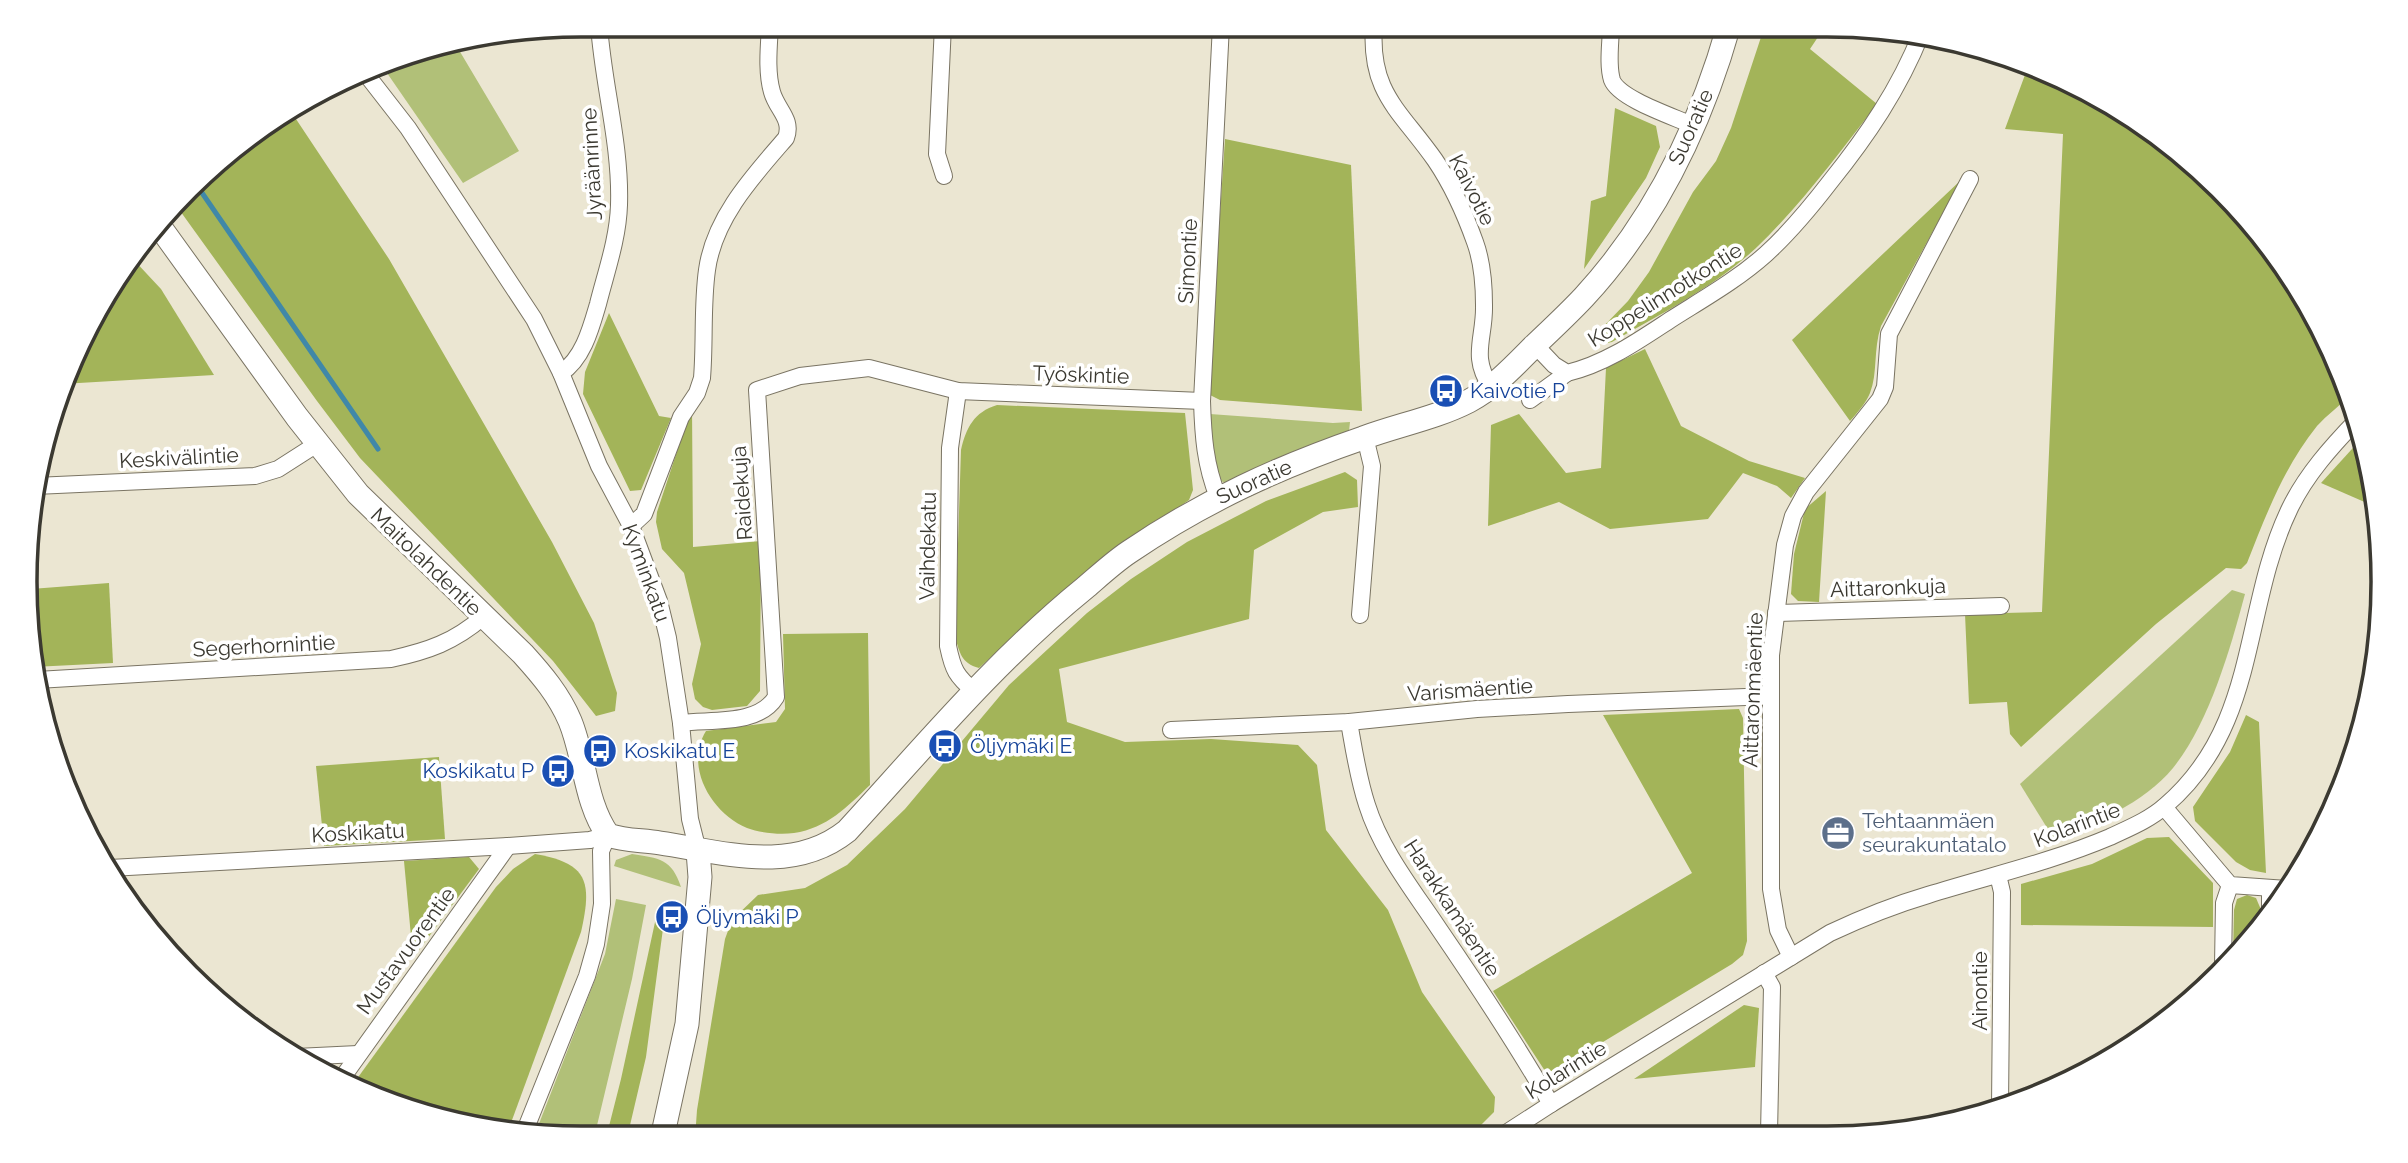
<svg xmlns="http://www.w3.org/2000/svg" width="2408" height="1163" viewBox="0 0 2408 1163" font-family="Raleway,sans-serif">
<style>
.green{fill:#b1c078}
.forest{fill:#a3b459}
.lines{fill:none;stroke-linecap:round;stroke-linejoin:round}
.stream{stroke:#4088a8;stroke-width:5}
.street-casing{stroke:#7a7463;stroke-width:18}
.secondary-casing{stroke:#7a7463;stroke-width:25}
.street{stroke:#fff;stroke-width:16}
.secondary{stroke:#fff;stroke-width:23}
.labels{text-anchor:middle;stroke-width:7;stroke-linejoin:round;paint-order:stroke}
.street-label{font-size:21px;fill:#3b3931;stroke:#fff}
.transit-label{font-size:21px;fill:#164399;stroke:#fff;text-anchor:start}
.service-label{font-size:21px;fill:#4e5e75;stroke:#fff;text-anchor:start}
.rim{fill:none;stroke:#3b3931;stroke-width:3.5}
</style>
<rect width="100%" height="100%" fill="#ebe6d2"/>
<g class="green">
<path d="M456 45 519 151 463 183 387 73 379 66 402 54Z"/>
<path d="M1210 414 1333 423 1350 422 1349 431 1228 484C1203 477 1210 433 1210 414Z"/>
<path d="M2232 590 2245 594C2230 650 2209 723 2173 768 2144 803 2095 824 2054 839L2020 784Z"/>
<path d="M632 854C659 858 672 859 681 887L614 866 616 860Z"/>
<path d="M616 899 646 905 632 979 594 1138 535 1134 605 954Z"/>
</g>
<g class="forest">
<path d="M1765 25H1826L1810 49 1877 104C1839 153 1801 205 1756 248 1714 287 1661 314 1612 342L1602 344 1598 341 1599 331 1628 301 1649 272 1693 192 1716 161 1731 128Z"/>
<path d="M2029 64 2040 67 2136 119 2221 188 2290 272 2341 369 2350 396C2339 406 2327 415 2317 426 2284 467 2266 515 2247 563L2241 569 2226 568 2156 624 2021 747 2010 734 2007 702 1969 704 1965 614 2042 612 2063 134 2005 129Z"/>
<path d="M1615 108 1656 126 1660 147 1646 178 1584 269 1591 201 1606 196Z"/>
<path d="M292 113 389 259 552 542 594 623 617 693 615 711 596 716 553 661 360 458 317 401 178 208 242 140Z"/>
<path d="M1225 139 1351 165 1362 411 1220 400 1208 394Z"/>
<path d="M1961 180 1881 326C1873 350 1878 373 1870 393 1866 403 1857 413 1850 421L1792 340Z"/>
<path d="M132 258 161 289 214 375 62 384 67 368 118 272Z"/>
<path d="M609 313 659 416 671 418 641 490 630 491 583 394 585 372Z"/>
<path d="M1645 349 1681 426 1749 461 1805 478 1791 498 1777 486 1743 473 1708 519 1610 529 1559 502 1488 526 1491 425 1519 414 1566 473 1601 468 1606 368Z"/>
<path d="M997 405 1185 413 1193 490 1189 500 1179 507 1155 521 1078 578 979 668C961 663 960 653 955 637L961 450C966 428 974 412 997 405Z"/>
<path d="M692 406 693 547 761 541 760 691 747 706 712 710 703 707 695 699 692 684 701 644 684 573 662 549 656 522 657 512Z"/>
<path d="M2362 438 2373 473 2376 507 2321 483Z"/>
<path d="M1345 472 1357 480 1358 507 1323 512 1254 550 1249 619 1059 669 1067 722 1125 742 1211 739 1298 745 1317 765 1326 830 1388 910 1422 992 1495 1097 1494 1112 1471 1135 695 1138 697 1110 725 939 732 920 758 895 805 888 847 865 905 809 1009 685 1087 613 1131 579 1187 542 1266 501Z"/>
<path d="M1826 491 1819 602 1798 601 1791 594 1794 554 1805 509Z"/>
<path d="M109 583 113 663 33 667 29 654 31 589Z"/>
<path d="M868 633 870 785C847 807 827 828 794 833 780 835 760 833 747 828 711 813 684 766 706 731L776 722 785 709 783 634Z"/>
<path d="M1739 709 1743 718 1747 941 1743 955 1732 964 1555 1071H1545L1493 991 1692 873 1603 715Z"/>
<path d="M2246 715 2259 722 2266 873 2250 870 2236 862 2195 821 2193 807 2230 752Z"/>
<path d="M439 757 445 839 324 846 316 766Z"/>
<path d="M2169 837 2213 883V927L2021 925V884L2092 864 2147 838Z"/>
<path d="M535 854C589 863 592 883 581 932L508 1131C461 1127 392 1109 351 1087L496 887 513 869Z"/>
<path d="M469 857 479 869 413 958 404 861Z"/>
<path d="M2247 895 2256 898 2262 912V927L2233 956 2234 910 2237 899Z"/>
<path d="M657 913 664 921 646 1057 627 1138H606L621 1079Z"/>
<path d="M1744 1005 1759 1008 1755 1067 1634 1079Z"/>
</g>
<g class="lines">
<path class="stream" d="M198 187 378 449"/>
<g class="street-casing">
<g id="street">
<path d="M943 25 937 154 944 176"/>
<path d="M1374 25C1369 93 1400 110 1435 160 1452 185 1465 214 1475 242 1482 261 1484 285 1484 305 1485 338 1470 356 1491 387"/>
<path d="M1611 25C1611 41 1607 64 1612 80 1619 99 1675 117 1694 126"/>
<path d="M366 74 408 128 534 319 561 373 599 466 631 526 659 601 668 638 681 723 690 819 698 851"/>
<path d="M1535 345 1554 365 1567 373C1605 364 1638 341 1670 320 1703 299 1737 280 1766 254 1790 232 1810 208 1830 182 1867 136 1899 89 1921 34"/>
<path d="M561 373C583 359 591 328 598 304 606 272 618 239 619 205 621 144 603 85 599 25"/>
<path d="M958 391 950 448 948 646C953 670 956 676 975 692"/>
<path d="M1530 400 1567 373"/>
<path d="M35 486 255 476 278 469 317 444"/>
<path d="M1218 497C1205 465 1203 435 1202 401L1221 25"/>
<path d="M631 526 644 514 681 417 697 393 702 378C705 342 702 305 707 270 714 218 753 176 786 138 793 119 777 110 772 92 766 71 769 46 770 25"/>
<path d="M1776 613 2001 606"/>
<path d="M1360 615 1372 466 1365 437"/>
<path d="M37 680 391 659C428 651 454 642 483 617"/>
<path d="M1349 722C1354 750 1358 778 1367 805 1381 850 1413 890 1439 929 1478 986 1516 1044 1551 1104"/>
<path d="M681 723C712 719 758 726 776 697L757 390 800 376 869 368 958 391 1202 401"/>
<path d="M1171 730 1349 722 1477 709 1568 704 1771 696"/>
<path d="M2164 807 2230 885 2287 889"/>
<path d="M110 868 508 846 590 840 608 835"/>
<path d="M1998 875 2002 892 2000 1107"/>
<path d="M2270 918V888"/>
<path d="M1791 957 1778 930 1771 889V655L1785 545 1793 516 1806 492 1880 399 1885 387 1889 334 1970 179"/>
<path d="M2223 966 2224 903 2230 885"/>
<path d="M1764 973 1772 987 1769 1134"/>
<path d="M296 1057 358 1054"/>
<path d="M340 1081 508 846"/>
<path d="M524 1133 587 976 596 944 602 904 601 851 608 835"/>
<path d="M1503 1135 1551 1104 1830 933C1862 918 1894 905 1928 895 1989 876 2051 862 2110 837 2129 828 2149 820 2165 806 2260 725 2241 609 2290 508 2306 475 2331 447 2357 420"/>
</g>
</g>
<g class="secondary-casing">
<g id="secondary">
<path d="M160 227 297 417 358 494 523 654C542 675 559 695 570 721 585 757 585 803 608 835 625 841 642 840 660 843 722 852 792 875 847 831 923 748 997 659 1086 587 1100 575 1114 562 1129 552 1204 501 1279 467 1363 438 1398 425 1436 418 1469 401 1495 387 1515 365 1535 345 1552 329 1569 313 1584 297 1655 220 1701 124 1729 25"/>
<path d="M662 1138 687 1024 700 877 698 851"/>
</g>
</g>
<use href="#street" class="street"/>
<use href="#secondary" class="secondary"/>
</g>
<defs>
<g id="bus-disc" transform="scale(1.75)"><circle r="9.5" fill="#1a4fb4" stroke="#fff"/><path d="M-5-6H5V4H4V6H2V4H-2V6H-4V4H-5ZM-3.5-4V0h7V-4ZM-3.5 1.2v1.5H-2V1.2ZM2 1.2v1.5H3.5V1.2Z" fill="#fff"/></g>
<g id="office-disc" transform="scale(1.75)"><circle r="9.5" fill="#5c6f8a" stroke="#fff"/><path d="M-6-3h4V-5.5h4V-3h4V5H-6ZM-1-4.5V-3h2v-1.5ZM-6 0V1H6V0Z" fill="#fff"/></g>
</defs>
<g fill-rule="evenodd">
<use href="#bus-disc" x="1446" y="391"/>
<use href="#bus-disc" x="945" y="746"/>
<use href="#bus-disc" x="600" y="751"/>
<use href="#bus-disc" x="558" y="771"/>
<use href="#office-disc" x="1838" y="833"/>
<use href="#bus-disc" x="672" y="917"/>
</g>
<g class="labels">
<g class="street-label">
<text transform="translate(1691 127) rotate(-66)" y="7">Suoratie</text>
<text transform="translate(592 164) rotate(-93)" y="7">Jyräänrinne</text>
<text transform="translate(1472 190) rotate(63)" y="7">Kaivotie</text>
<text transform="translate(1188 261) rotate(-87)" y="7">Simontie</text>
<text transform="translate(1665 295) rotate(-32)" y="7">Koppelinnotkontie</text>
<text transform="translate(1081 375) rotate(2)" y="7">Työskintie</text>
<text transform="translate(179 458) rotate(-3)" y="7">Keskivälintie</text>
<text transform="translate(1254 482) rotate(-24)" y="7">Suoratie</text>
<text transform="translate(742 493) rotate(-94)" y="7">Raidekuja</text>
<text transform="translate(928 546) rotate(-89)" y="7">Vaihdekatu</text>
<text transform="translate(426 562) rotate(44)" y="7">Maitolahdentie</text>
<text transform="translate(646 573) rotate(70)" y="7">Kyminkatu</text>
<text transform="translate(1888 588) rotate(-2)" y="7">Aittaronkuja</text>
<text transform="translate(264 646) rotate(-3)" y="7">Segerhornintie</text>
<text transform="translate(1470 690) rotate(-4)" y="7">Varismäentie</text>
<text transform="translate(1753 690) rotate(-88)" y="7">Aittaronmäentie</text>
<text transform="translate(2077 825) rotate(-21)" y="7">Kolarintie</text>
<text transform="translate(358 833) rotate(-3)" y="7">Koskikatu</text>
<text transform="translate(1452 908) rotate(57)" y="7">Harakkamäentie</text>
<text transform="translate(406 951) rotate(-54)" y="7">Mustavuorentie</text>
<text transform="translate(1980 991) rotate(-90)" y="7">Ainontie</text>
<text transform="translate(1566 1070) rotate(-32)" y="7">Kolarintie</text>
</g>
<g class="transit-label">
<text x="1470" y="398">Kaivotie P</text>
<text x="970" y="753">Öljymäki E</text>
<text x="624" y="758">Koskikatu E</text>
<text x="534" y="778" text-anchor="end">Koskikatu P</text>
<text x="696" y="924">Öljymäki P</text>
</g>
<g class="service-label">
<text x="1862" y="828">Tehtaanmäen<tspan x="1862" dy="24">seurakuntatalo</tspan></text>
</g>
</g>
<path d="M0 0H2408V1163H0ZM581 37H1827A544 544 0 0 1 2371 581V582A544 544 0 0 1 1827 1126H581A544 544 0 0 1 37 582V581A544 544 0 0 1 581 37Z" fill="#fff" fill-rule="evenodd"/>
<path class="rim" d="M581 37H1827A544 544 0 0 1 2371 581V582A544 544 0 0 1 1827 1126H581A544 544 0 0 1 37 582V581A544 544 0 0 1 581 37Z"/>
</svg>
